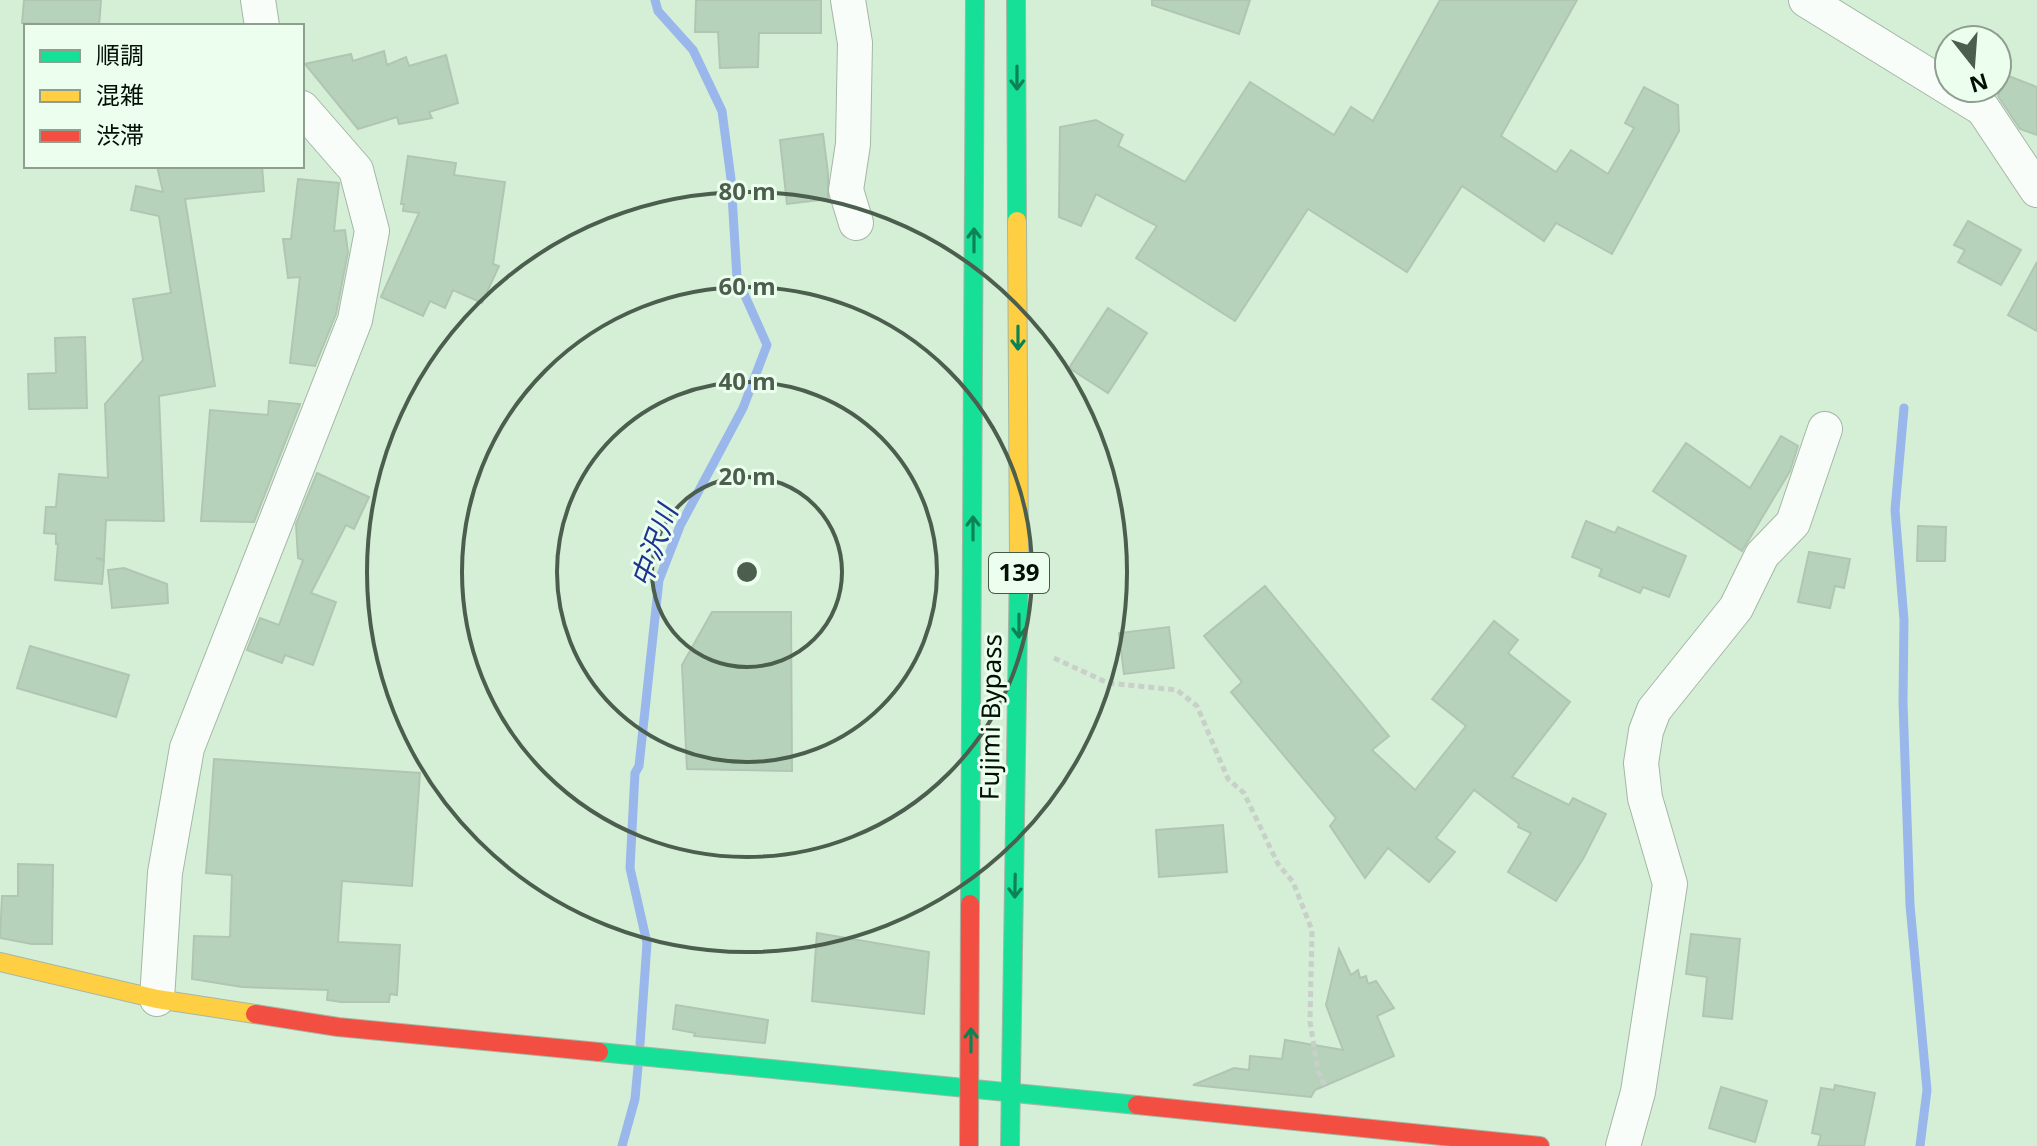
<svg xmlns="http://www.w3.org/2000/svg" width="2037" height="1146" viewBox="0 0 2037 1146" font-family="'Noto Sans','Noto Sans JP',sans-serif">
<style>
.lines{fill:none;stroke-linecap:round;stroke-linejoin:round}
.stream{stroke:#99b7ea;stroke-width:9}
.building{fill:#b7d2ba;stroke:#b1c5b3;stroke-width:2}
.street-casing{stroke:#a4b7a5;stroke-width:36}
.fast-casing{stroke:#a4b7a5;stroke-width:20}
.slow-casing{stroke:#a4b7a5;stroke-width:20}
.jam-casing{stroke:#a4b7a5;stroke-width:20}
.path{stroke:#c8d0c9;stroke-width:5;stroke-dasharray:6 4;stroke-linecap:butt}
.street{stroke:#f9fdf9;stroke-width:34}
.fast{stroke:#16e098;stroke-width:18}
.slow{stroke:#ffcf43;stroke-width:18}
.jam{stroke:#f24e42;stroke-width:18}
.oneway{stroke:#0d8255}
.ring{fill:none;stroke:#4c5e4e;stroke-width:4}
.labels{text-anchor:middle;stroke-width:6;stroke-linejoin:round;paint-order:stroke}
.shield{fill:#ecfeed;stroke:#48574a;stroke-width:2}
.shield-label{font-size:24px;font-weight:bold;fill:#021004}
.street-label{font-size:26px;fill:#021004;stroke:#ecfeed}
.water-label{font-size:28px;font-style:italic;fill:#1d3492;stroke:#ecfeed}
.centre{fill:#4c5e4e;stroke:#ecfeed;stroke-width:4}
.ring-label{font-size:24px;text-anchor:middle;font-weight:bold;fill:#4c5e4e;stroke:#ecfeed;stroke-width:6;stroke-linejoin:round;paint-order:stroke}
</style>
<rect width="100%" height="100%" fill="#d5efd7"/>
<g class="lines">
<g class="stream">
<path d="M1904 408 1895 510 1904 620 1903 702 1910 905 1927 1090 1920 1146"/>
<path d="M640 1044 647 943 630 868 635 773 639 766 659 580 680 526 743 408 767 345 737 278 731 179 722 111 693 50 658 11 655 0"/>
<path d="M622 1146 635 1099 638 1067"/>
</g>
</g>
<g class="building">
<path d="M24 0H101L99 26 22 23Z"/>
<path d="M696 0H821V33H759L758 67 720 68 718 32H695Z"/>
<path d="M1152 0H1250L1239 34 1152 5Z"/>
<path d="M1440 0H1577L1501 136 1556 172 1571 150 1608 174 1634 128 1625 123 1644 87 1678 105 1679 131 1612 254 1556 223 1544 241 1462 186 1407 272 1308 209 1235 321 1136 258 1157 226 1096 194 1081 226 1059 217 1060 127 1096 120 1123 135 1118 146 1185 182 1250 82 1334 135 1351 107 1373 121Z"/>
<path d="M384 51 387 65 406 57 409 66 446 55 458 103 429 112 432 118 399 124 397 117 358 129 305 64 351 54 353 61Z"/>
<path d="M2006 75 2037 87V135L2020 129 1998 96Z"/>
<path d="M823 134 828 173V199L787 204 780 140Z"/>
<path d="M408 156 456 163 454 175 505 182 493 264 499 266 482 303 453 290 445 308 430 301 423 316 381 297 419 213 403 211 404 204H401Z"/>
<path d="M157 166H262L264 191 185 199 215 386 159 396 164 521 106 520 104 559 96 558 104 561 102 584 55 580 58 544H56V534L44 533 46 507H56L59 474 108 478 105 404 143 360 133 299 171 293 159 216 131 210 136 186 163 192Z"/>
<path d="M298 179 339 183 334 231 345 230 348 252 336 314 315 366 290 363 300 277 288 278 283 239H291Z"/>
<path d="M1968 221 2021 250 2001 285 1958 262 1965 250 1954 245Z"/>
<path d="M2037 262V331L2008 315Z"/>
<path d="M1108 308 1147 333 1108 393 1069 368Z"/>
<path d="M85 337 87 408 29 409 28 374 56 373 55 338Z"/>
<path d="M269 401 300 404 254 522 201 521 210 410 268 415Z"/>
<path d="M1781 436 1798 446 1790 471 1742 551 1653 491 1686 443 1750 488Z"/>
<path d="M317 473 369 497 354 529 346 525 311 593 336 602 313 665 285 655 282 663 247 650 260 618 279 625 303 560 298 558 296 524Z"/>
<path d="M1586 521 1615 533 1618 527 1686 556 1669 597 1643 587 1640 593 1599 576 1602 569 1572 557Z"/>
<path d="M1918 526 1946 527 1945 561H1917Z"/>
<path d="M1809 552 1850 559 1844 588 1835 586 1830 608 1798 602Z"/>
<path d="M124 568 167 584 168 603 112 608 108 570Z"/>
<path d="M1265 586 1389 736 1372 750 1415 790 1466 726 1432 699 1494 621 1518 640 1508 653 1570 702 1512 777 1569 805 1573 798 1606 814 1583 859 1556 901 1508 872 1531 833 1518 827 1519 824 1474 790 1436 838 1455 852 1429 882 1388 848 1365 878 1330 826 1336 818 1231 692 1242 682 1204 636Z"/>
<path d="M712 612H791L792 771 687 769 682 665Z"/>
<path d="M1169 627 1174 668 1124 674 1119 633Z"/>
<path d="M30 646 129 675 116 717 17 688Z"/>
<path d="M214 759 420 773 412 886 342 881 338 942 400 945 397 995 390 994 389 1002H341L327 1000 328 990 242 987 192 979 194 936 230 937 232 875 206 873Z"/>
<path d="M1223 825 1227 872 1159 877 1156 830Z"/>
<path d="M18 864 53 865 52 944H32L0 938 2 896H18Z"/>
<path d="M817 933 929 952 924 1014 812 1001Z"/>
<path d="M1691 934 1740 939 1732 1019 1703 1016 1707 977 1686 974Z"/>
<path d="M1339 949 1351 975 1358 970 1360 978 1366 976 1368 984 1376 981 1394 1008 1377 1016 1394 1056 1315 1090 1311 1097 1193 1085 1234 1068 1249 1070 1250 1056 1282 1059 1285 1040 1343 1050 1326 1005Z"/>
<path d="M676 1005 768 1020 765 1043 694 1036 695 1033 673 1029Z"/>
<path d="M1835 1085 1875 1093 1864 1146H1818L1821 1135 1812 1133 1821 1088 1834 1090Z"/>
<path d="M1721 1087 1767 1101 1755 1142 1709 1128Z"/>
</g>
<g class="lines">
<g class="street-casing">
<g id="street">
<path d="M258 0 262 26"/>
<path d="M848 0 855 43 853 144 846 190 856 223"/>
<path d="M1806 0 1983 109 2037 190"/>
<path d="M157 999 165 873 187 748 355 320 372 231 356 170 302 108"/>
<path d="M1623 1146 1638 1092 1670 884 1645 798 1641 763 1646 731 1654 710 1736 608 1762 555 1793 523 1825 429"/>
</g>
</g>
<g class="fast-casing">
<g id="fast">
<path d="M1016 0 1017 221"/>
<path d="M970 904 975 0"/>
<path d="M599 1052 1137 1105"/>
<path d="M1010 1146 1019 560"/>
</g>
</g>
<g class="slow-casing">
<g id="slow">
<path d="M1017 221 1019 560"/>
<path d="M0 962 157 999 255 1014"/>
</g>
</g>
<g class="jam-casing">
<g id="jam">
<path d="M255 1014 338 1027 599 1052"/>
<path d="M1137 1105 1540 1146"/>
<path d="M969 1146 970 904"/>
</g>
</g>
<path class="path" d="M1054 658 1108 683 1177 690 1197 706 1228 779 1244 793 1278 864 1293 882 1312 930 1310 1022 1318 1071 1326 1088"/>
<use href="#street" class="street"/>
<use href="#fast" class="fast"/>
<use href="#slow" class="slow"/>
<use href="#jam" class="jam"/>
</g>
<defs><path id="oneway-shaft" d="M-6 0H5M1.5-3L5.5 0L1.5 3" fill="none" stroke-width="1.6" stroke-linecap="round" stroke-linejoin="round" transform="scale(2)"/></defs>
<g class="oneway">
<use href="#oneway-shaft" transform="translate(1017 78) rotate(90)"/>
<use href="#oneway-shaft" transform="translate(974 240) rotate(-90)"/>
<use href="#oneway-shaft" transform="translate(1018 338) rotate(90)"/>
<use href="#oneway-shaft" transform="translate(973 528) rotate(-90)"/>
<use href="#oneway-shaft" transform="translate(1019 626) rotate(90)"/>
<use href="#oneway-shaft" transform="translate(1015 886) rotate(91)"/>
<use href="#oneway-shaft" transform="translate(971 1040) rotate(-90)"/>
</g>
<g class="ring">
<circle cx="747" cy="572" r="95"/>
<circle cx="747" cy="572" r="190"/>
<circle cx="747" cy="572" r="285"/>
<circle cx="747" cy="572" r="380"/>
</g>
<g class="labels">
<rect class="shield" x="989" y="553" width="60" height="40" rx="6"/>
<g class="shield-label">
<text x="1019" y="581">139</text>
</g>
<g class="street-label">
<text transform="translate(991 717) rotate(-89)" y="9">Fujimi Bypass</text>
</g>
<g class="water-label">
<text transform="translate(654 546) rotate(-70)" y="10">中沢川</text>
</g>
</g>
<circle cx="747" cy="572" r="12" class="centre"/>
<g class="ring-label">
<text x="747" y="200">80 m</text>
<text x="747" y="295">60 m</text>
<text x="747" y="390">40 m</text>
<text x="747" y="485">20 m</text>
</g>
<rect x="24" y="24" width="280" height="144" fill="#ecfeed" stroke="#8e9f90" stroke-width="2"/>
<rect x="40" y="50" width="40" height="12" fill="#16e098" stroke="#8e9f90" stroke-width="2"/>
<text x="96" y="64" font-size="24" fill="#021004">順調</text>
<rect x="40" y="90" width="40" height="12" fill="#ffcf43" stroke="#8e9f90" stroke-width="2"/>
<text x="96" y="104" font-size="24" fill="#021004">混雑</text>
<rect x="40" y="130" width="40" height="12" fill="#f24e42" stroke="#8e9f90" stroke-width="2"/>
<text x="96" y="144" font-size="24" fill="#021004">渋滞</text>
<g transform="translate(1973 64) rotate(163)"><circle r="38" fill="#ecfeed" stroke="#8e9f90" stroke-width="2"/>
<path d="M0-6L14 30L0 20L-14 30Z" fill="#4c5e4e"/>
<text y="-12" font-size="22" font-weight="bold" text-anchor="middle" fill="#021004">N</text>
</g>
</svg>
